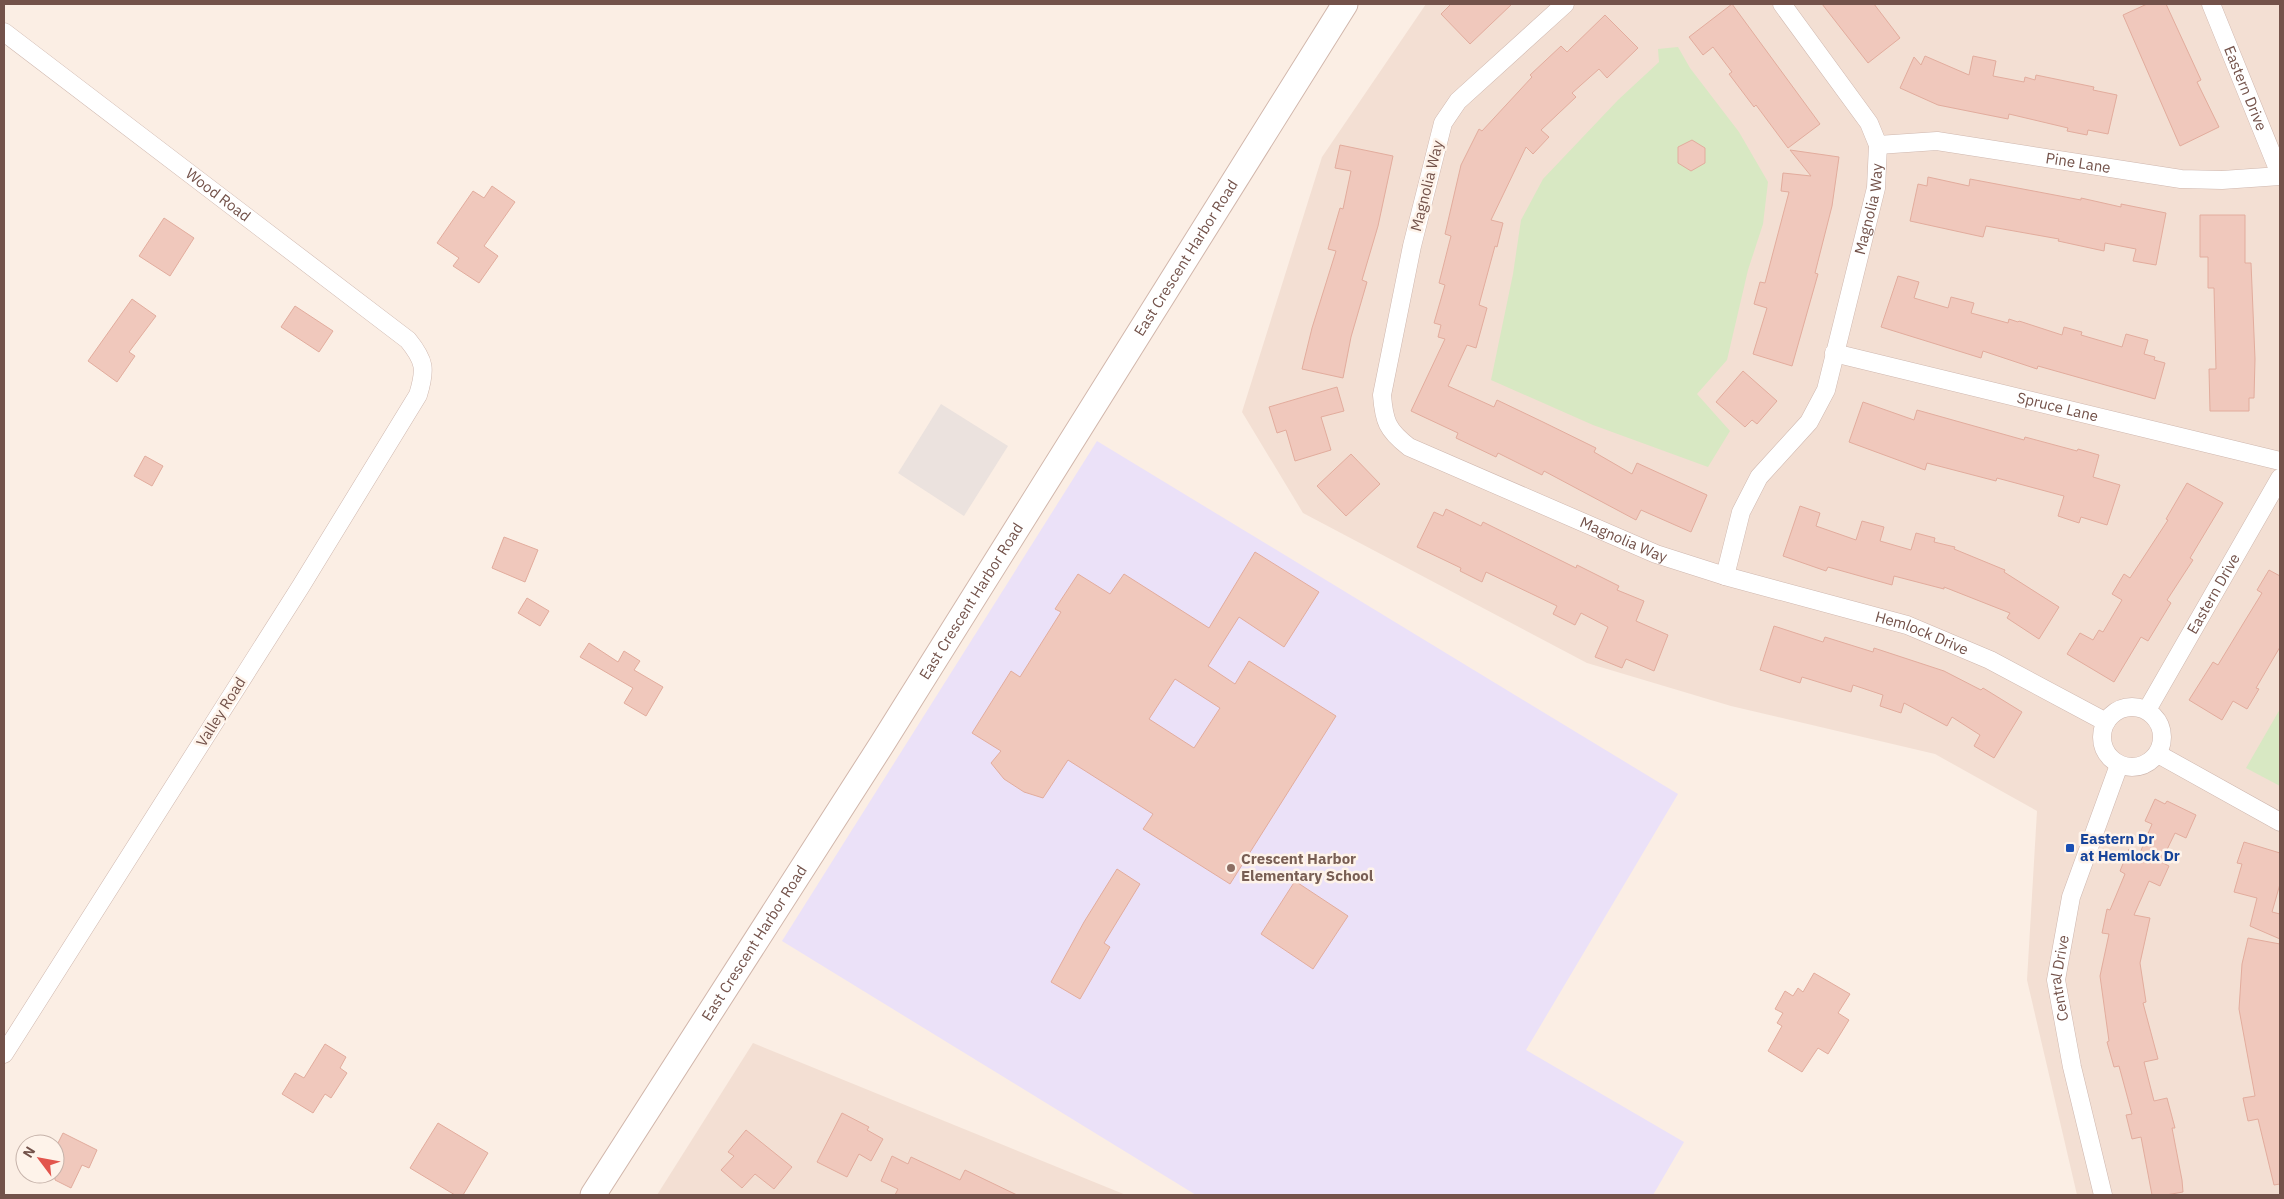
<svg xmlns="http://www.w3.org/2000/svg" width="2284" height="1199" viewBox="0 0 2284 1199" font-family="'IBM Plex Sans',sans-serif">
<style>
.residential{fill:#f3dfd3}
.industrial{fill:#ebe2de}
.education{fill:#ebe1f8}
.green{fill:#d8e8c3}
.building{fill:#f0c8bc;stroke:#e2ac9d;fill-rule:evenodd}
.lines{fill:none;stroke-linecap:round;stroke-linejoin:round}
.street-casing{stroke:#cfb7ae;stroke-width:19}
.secondary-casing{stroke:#d1b6ab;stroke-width:27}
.street{stroke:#fff;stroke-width:18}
.secondary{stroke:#fff;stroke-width:25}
.transit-dot{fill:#1a4fb4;stroke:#fef3ea;stroke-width:2}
.education-dot{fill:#8d6e63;stroke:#fef3ea;stroke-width:2}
.labels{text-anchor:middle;stroke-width:5;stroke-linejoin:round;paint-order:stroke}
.street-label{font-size:15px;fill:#73524a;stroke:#fef3ea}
.transit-label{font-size:15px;font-weight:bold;fill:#164399;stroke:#fef3ea;text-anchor:start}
.education-label{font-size:15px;font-weight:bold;fill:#785e54;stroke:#fef3ea;text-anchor:start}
</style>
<rect width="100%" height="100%" fill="#fbeee4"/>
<g class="residential">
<path d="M1426 4H2280V1195H2077L2027 980 2037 811 1935 754 1731 706 1587 663 1303 513 1242 412 1322 157Z"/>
<path d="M753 1043 1126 1195H657Z"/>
</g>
<path class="industrial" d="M941 404 1008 446 964 516 898 473Z"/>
<path class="education" d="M1097 441 1678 794 1526 1050 1684 1142 1653 1195H1196L782 941Z"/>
<g class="green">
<path d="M1678 47 1690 68 1739 132 1768 182 1763 224 1748 270 1727 360 1697 394 1730 431 1708 467 1593 425 1491 380 1513 274 1521 220 1543 179 1618 100 1659 62 1658 49Z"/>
<path d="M2280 709V786L2246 768Z"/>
</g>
<g class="building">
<path d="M1451 4H1512L1470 44 1441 14Z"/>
<path d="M1732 4 1820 124 1788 148 1756 105 1754 107 1729 74 1732 72 1713 47 1703 55 1689 37Z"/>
<path d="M1822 4H1874L1900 38 1868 63Z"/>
<path d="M2147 4H2166L2201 80 2197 82 2219 127 2180 146 2123 15Z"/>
<path d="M1605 15 1638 48 1607 78 1599 69 1572 93 1576 97 1541 130 1549 137 1533 154 1526 147 1491 220 1503 223 1497 247 1495 246 1479 305 1487 308 1476 348 1467 345 1448 386 1494 407 1497 400 1543 422 1596 448 1594 452 1632 474 1637 463 1707 495 1691 532 1641 510 1636 520 1544 471 1542 475 1498 453 1496 457 1456 438 1458 433 1411 411 1445 339 1438 337 1441 325 1434 323 1445 285 1439 283 1451 236 1445 234 1461 165 1479 129 1482 131 1532 77 1530 75 1561 46 1567 52Z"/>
<path d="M1925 56 1969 75 1973 56 1996 61 1993 76 2024 82 2025 77 2035 80 2036 75 2094 87 2093 90 2117 95 2108 134 2088 130 2087 135 2067 131 2068 128 2009 114 2008 119 1938 105 1900 88 1914 57 1921 65Z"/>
<path d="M1692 140 1705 148V163L1691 171 1678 163V147Z"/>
<path d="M1340 145 1393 156 1378 226 1362 280 1367 282 1351 337 1343 378 1302 369 1312 328 1336 251 1328 249 1340 208 1343 209 1351 171 1335 168Z"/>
<path d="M1790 150 1839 157 1832 206 1815 273 1818 274 1792 366 1753 354 1767 308 1754 304 1760 282 1765 283 1789 192 1781 191 1783 173 1811 176Z"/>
<path d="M1928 177 1969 186 1970 179 2081 200V198L2121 207V204L2166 213 2156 265 2133 261 2136 249 2105 243 2104 251 2058 241 2059 239 1986 226 1983 237 1910 221 1918 184 1927 186Z"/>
<path d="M492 186 515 202 484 246 498 256 479 283 453 266 459 258 437 243 473 191 484 198Z"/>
<path d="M2200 215H2245V263H2251L2255 359 2254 398H2249V411H2210L2209 369H2216L2214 288H2208V257H2200Z"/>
<path d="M164 218 194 238 170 276 139 256Z"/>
<path d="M1898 276 1919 282 1914 298 1948 308 1951 297 1974 303 1971 313 2008 323 2009 319 2018 322 2019 321 2062 335 2064 327 2082 332 2081 335 2122 347 2126 334 2148 340 2144 354 2155 357 2154 360 2165 363 2155 399 2038 366 2037 369 1983 351 1981 358 1881 327Z"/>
<path d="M132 299 156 316 129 352 135 356 117 382 88 361Z"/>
<path d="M295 306 333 331 319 352 281 327Z"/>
<path d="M1743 371 1777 401 1757 424 1752 420 1745 427 1716 402Z"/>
<path d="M1337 387 1344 411 1321 417 1331 450 1295 461 1286 430 1277 433 1269 407Z"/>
<path d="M1863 402 1914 420 1917 410 2024 440 2025 437 2077 451 2078 449 2099 455 2093 477 2120 485 2107 525 2081 517 2079 523 2058 516 2064 496 1997 478 1996 481 1927 463 1925 470 1849 442Z"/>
<path d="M1351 454 1380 484 1346 516 1317 486Z"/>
<path d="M145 456 163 466 152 486 134 476Z"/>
<path d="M2187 483 2223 503 2190 558 2193 560 2167 600 2171 603 2148 641 2141 637 2114 682 2067 654 2080 633 2093 640 2099 630 2103 632 2122 600 2112 594 2124 574 2130 578 2168 520 2166 519Z"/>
<path d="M1800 506 1820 513 1816 526 1856 540 1862 521 1884 527 1880 541 1911 550 1916 533 1935 538 1934 542 1955 547 1954 549 2005 570 2004 572 2059 607 2039 639 2007 618 2010 613 1944 587V589L1894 576 1892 585 1828 567 1826 571 1783 556Z"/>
<path d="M1446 509 1481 526 1483 522 1576 568 1577 565 1619 586 1617 590 1644 601 1636 621 1668 635 1654 671 1626 659 1622 668 1595 657 1608 627 1581 613 1575 625 1553 614 1557 606 1486 572 1482 582 1460 571 1461 568 1417 547 1434 512 1443 516Z"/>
<path d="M504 537 538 550 525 582 492 568Z"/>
<path d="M1255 552 1319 592 1284 647 1239 617 1208 666 1235 684 1249 661 1336 716 1230 884 1143 829 1153 814 1068 760 1043 798 1024 792 1004 779 991 763 1001 751 972 733 1011 671 1020 677 1061 612 1055 609 1078 574 1110 594 1124 574 1209 628ZM1175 679 1220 708 1194 748 1149 719Z"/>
<path d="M2269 570 2280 576V647L2256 688 2259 689 2247 709 2233 701 2222 720 2189 700 2213 662 2218 665 2246 619 2262 593 2257 590Z"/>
<path d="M527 598 549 611 540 626 518 613Z"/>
<path d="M1774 626 1823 642 1825 637 1873 652 1874 648 1944 671 1981 690 1983 688 2022 712 1994 758 1974 746 1980 735 1952 717 1947 726 1904 703 1901 713 1880 706 1883 695 1853 685 1851 692 1802 677 1800 683 1760 670Z"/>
<path d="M589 643 618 662 624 651 640 661 634 670 663 687 646 716 624 703 633 688 580 657Z"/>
<path d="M2155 799 2165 804 2167 801 2196 815 2186 838 2175 833 2161 862 2169 866 2160 886 2149 881 2134 915 2150 918 2140 963 2146 1002 2143 1003 2158 1059 2144 1062 2154 1101 2167 1098 2175 1128H2172L2182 1180 2183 1192 2166 1195H2152L2141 1137 2132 1139 2126 1115 2132 1114 2119 1066 2114 1067 2107 1042 2109 1041 2100 976 2109 934 2102 933 2107 909 2110 910 2125 874 2120 871 2129 849 2140 853 2152 824 2145 821Z"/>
<path d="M2244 842 2280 853V884L2272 912 2280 914V939L2250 926 2257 898 2234 892 2242 864 2237 863Z"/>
<path d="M1117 869 1140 884 1104 943 1110 947 1080 999 1051 982 1084 922Z"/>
<path d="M1295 881 1348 916 1313 969 1261 934Z"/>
<path d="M2248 938 2280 944V1184L2274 1185 2258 1119 2248 1121 2243 1098 2255 1096 2239 1009 2242 964Z"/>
<path d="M1814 973 1850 994 1838 1013 1849 1020 1828 1054 1818 1048 1802 1072 1768 1051 1782 1026 1777 1023 1783 1013 1775 1009 1785 991 1793 996 1798 988 1803 992Z"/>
<path d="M325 1044 346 1057 340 1068 347 1073 331 1098 325 1094 313 1113 282 1094 295 1073 304 1078Z"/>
<path d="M842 1113 869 1127 867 1130 883 1139 871 1161 859 1154 847 1177 817 1162Z"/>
<path d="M438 1123 488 1153 463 1195H455L410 1168Z"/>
<path d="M746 1130 792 1167 774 1189 755 1174 742 1188 721 1170 734 1156 728 1152Z"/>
<path d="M63 1133 97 1150 89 1168 82 1165 71 1188 55 1180V1149Z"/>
<path d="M892 1156 908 1164 911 1157 960 1180 965 1170 1017 1195H895L898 1189 881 1181Z"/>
</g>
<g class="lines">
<g class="street-casing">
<g id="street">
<path id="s1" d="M1565 4 1458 101 1443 123 1412 246 1382 395C1384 421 1387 430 1409 447L1656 554 1725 576 1741 512 1759 477 1809 422 1826 390 1876 188 1878 145 1869 123 1782 4"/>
<path id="s2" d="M2211 4 2280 174"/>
<path id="s3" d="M4 32 408 340C425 361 426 369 418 395L301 586 4 1054"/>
<path id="s4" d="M1878 145 1937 141 2181 179 2222 180 2280 176"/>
<path id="s5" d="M1834 353 2280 461"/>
<path id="s6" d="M1725 576 1907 625 1990 660 2106 722"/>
<circle cx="2132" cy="737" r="30"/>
<path id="s7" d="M2147 710 2280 478"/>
<path d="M2158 754 2280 822"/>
<path id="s8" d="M2103 1195 2072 1067 2056 980 2071 897 2119 765"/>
</g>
</g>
<g class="secondary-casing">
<g id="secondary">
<path id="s9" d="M593 1195 882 744 1345 4"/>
</g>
</g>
<use href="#street" class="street"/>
<use href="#secondary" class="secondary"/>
</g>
<rect class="transit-dot" x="2065" y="843" width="10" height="10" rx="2.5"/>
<circle class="education-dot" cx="1231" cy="868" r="5"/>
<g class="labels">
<g class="street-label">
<text dy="5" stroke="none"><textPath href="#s2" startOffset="91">Eastern Drive</textPath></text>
<text dy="5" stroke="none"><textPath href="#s4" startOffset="202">Pine Lane</textPath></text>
<text transform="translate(1427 186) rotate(-76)" y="5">Magnolia Way</text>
<text dy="5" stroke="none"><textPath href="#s3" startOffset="269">Wood Road</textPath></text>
<text dy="5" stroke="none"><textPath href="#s1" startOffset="1255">Magnolia Way</textPath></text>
<text dy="5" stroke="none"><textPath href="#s9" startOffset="1109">East Crescent Harbor Road</textPath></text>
<text dy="5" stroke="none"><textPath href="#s5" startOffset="230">Spruce Lane</textPath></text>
<text dy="5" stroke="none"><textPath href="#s1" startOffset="745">Magnolia Way</textPath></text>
<text dy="5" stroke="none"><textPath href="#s7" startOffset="134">Eastern Drive</textPath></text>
<text dy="5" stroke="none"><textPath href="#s9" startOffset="704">East Crescent Harbor Road</textPath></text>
<text dy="5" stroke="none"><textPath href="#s6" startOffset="205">Hemlock Drive</textPath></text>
<text transform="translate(221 712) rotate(-58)" y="5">Valley Road</text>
<text dy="5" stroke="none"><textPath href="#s9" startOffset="299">East Crescent Harbor Road</textPath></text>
<text dy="5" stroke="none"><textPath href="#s8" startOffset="222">Central Drive</textPath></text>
</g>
<g class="transit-label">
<text x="2080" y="844">Eastern Dr<tspan x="2080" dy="17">at Hemlock Dr</tspan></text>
</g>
<g class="education-label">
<text x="1241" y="864">Crescent Harbor<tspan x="1241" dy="17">Elementary School</tspan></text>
</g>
</g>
<rect width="2284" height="1199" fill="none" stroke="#73524a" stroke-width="10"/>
<g transform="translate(40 1159) rotate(302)"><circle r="24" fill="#fef3ea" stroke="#c6b3aa"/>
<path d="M0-4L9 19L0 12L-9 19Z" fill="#e2554d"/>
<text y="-8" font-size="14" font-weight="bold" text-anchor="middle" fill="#73524a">N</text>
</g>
</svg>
